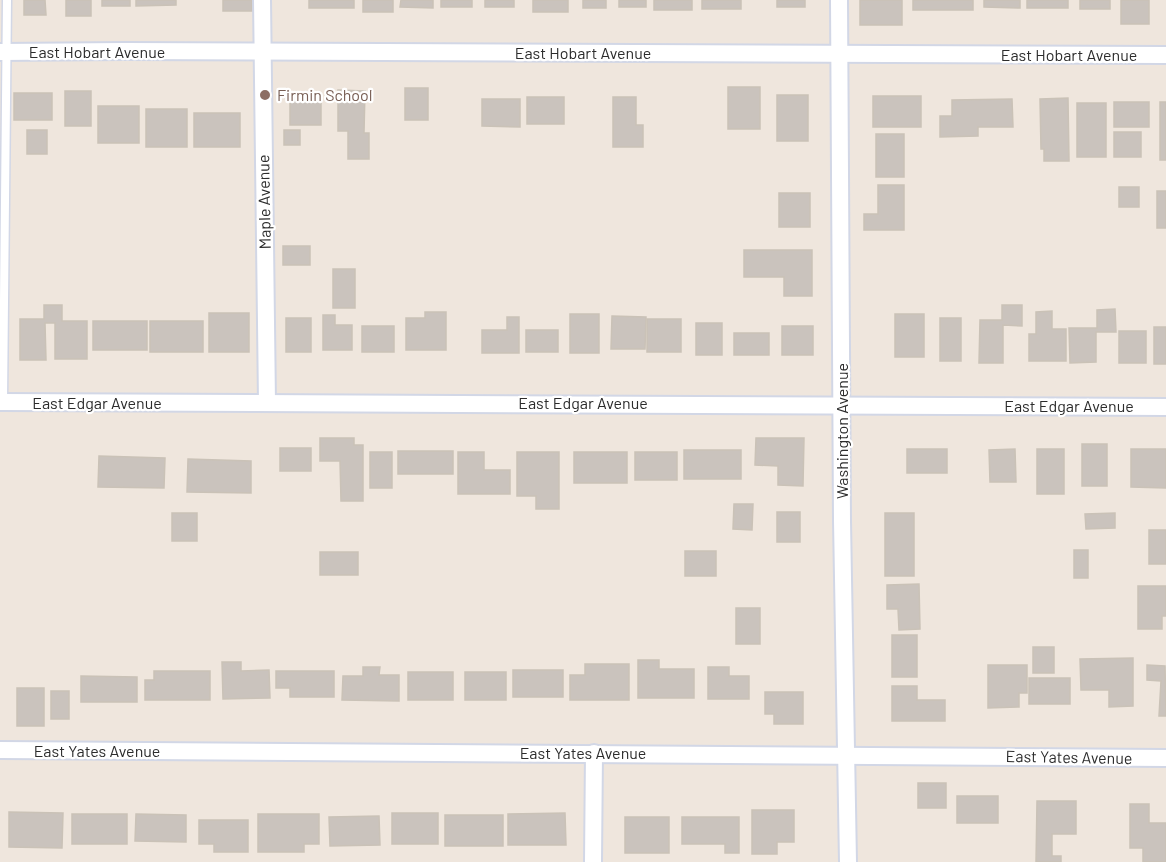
<svg xmlns="http://www.w3.org/2000/svg" width="1166" height="862" viewBox="0 0 1166 862" font-family="Barlow,sans-serif">
<style>
.building{fill:#cac3bd;stroke:#cac2b7;stroke-width:1.5}
.lines{fill:none;stroke-linecap:round;stroke-linejoin:round}
.lane-casing{stroke:#d2d7e6;stroke-width:11}
.street-casing{stroke:#d2d7e6;stroke-width:20}
.lane{stroke:#fff;stroke-width:8}
.street{stroke:#fff;stroke-width:16}
.education-dot{fill:#8d6e63;stroke:#fff;stroke-width:2}
.labels{text-anchor:middle;stroke-width:4.5;stroke-linejoin:round;paint-order:stroke}
.street-label{font-size:16px;fill:#2c2c2c;stroke:#fff}
.education-label{font-size:16px;fill:#785e54;stroke:#fff;text-anchor:start}
</style>
<rect width="100%" height="100%" fill="#efe6dd"/>
<g class="building">
<path d="M24 0H45L46 15H24Z"/>
<rect x="66" y="0" width="25" height="16"/>
<rect x="102" y="0" width="28" height="6"/>
<path d="M136 0H176V5L136 6Z"/>
<rect x="223" y="0" width="29" height="11"/>
<rect x="309" y="0" width="45" height="8"/>
<rect x="363" y="0" width="30" height="12"/>
<path d="M401 0H433V8L400 7Z"/>
<rect x="441" y="0" width="31" height="7"/>
<rect x="485" y="0" width="29" height="7"/>
<rect x="533" y="0" width="35" height="12"/>
<rect x="583" y="0" width="23" height="8"/>
<rect x="619" y="0" width="27" height="7"/>
<rect x="654" y="0" width="38" height="10"/>
<rect x="702" y="0" width="39" height="9"/>
<rect x="777" y="0" width="28" height="7"/>
<rect x="860" y="0" width="42" height="25"/>
<rect x="913" y="0" width="60" height="10"/>
<path d="M984 0H1020V8L984 7Z"/>
<rect x="1027" y="0" width="41" height="8"/>
<rect x="1080" y="0" width="30" height="9"/>
<rect x="1121" y="0" width="28" height="24"/>
<rect x="728" y="87" width="32" height="42"/>
<rect x="405" y="88" width="23" height="32"/>
<path d="M338 90 365 91 364 133H369V159H348V131H338Z"/>
<rect x="65" y="91" width="26" height="35"/>
<rect x="14" y="93" width="38" height="27"/>
<rect x="777" y="95" width="31" height="46"/>
<rect x="290" y="96" width="31" height="29"/>
<rect x="873" y="96" width="48" height="31"/>
<rect x="527" y="97" width="37" height="27"/>
<path d="M613 97H636V125H643V147H613Z"/>
<path d="M1068 98 1069 161H1044V149H1041L1040 99Z"/>
<path d="M482 99H520V127L482 126Z"/>
<path d="M1012 99 1013 127H978V136L940 137V116H952V100Z"/>
<rect x="1114" y="102" width="35" height="25"/>
<rect x="1160" y="102" width="6" height="58"/>
<rect x="1077" y="103" width="29" height="54"/>
<rect x="98" y="106" width="41" height="37"/>
<rect x="146" y="109" width="41" height="38"/>
<rect x="194" y="113" width="46" height="34"/>
<rect x="27" y="130" width="20" height="24"/>
<rect x="284" y="130" width="16" height="15"/>
<rect x="1114" y="132" width="27" height="25"/>
<rect x="876" y="134" width="28" height="43"/>
<path d="M878 185H904V230H864V214H878Z"/>
<rect x="1119" y="187" width="20" height="20"/>
<rect x="1157" y="191" width="9" height="37"/>
<rect x="779" y="193" width="31" height="34"/>
<rect x="283" y="246" width="27" height="19"/>
<path d="M744 250H812V296H784V277H744Z"/>
<rect x="333" y="269" width="22" height="39"/>
<path d="M44 305H62V321H87V359H55V323H45L46 360H20V319H44Z"/>
<path d="M1002 305H1022V326L1003 325V363H979L980 320H1002Z"/>
<path d="M1115 309 1116 332H1096V362L1070 363 1069 328H1097V310Z"/>
<path d="M1052 311V329H1066V361H1029V334H1036V312Z"/>
<path d="M425 312H446V350H406V318H425Z"/>
<rect x="209" y="313" width="40" height="39"/>
<rect x="570" y="314" width="29" height="39"/>
<rect x="895" y="314" width="29" height="43"/>
<path d="M323 315H335V325H352V350H323Z"/>
<path d="M612 316 646 317 645 349H611Z"/>
<path d="M507 317H519V353H482V330H507Z"/>
<rect x="286" y="318" width="25" height="34"/>
<rect x="940" y="318" width="21" height="43"/>
<rect x="647" y="319" width="34" height="33"/>
<rect x="93" y="321" width="54" height="29"/>
<rect x="150" y="321" width="53" height="31"/>
<rect x="696" y="323" width="26" height="32"/>
<rect x="362" y="326" width="32" height="26"/>
<rect x="782" y="326" width="31" height="29"/>
<rect x="1154" y="327" width="12" height="37"/>
<rect x="526" y="330" width="32" height="22"/>
<rect x="1119" y="331" width="27" height="32"/>
<rect x="734" y="333" width="35" height="22"/>
<path d="M320 438H354V445H363V501H341L340 461H320Z"/>
<path d="M756 438H804L803 486 778 485V466L755 465Z"/>
<rect x="1082" y="444" width="25" height="42"/>
<rect x="280" y="448" width="31" height="23"/>
<rect x="907" y="449" width="40" height="24"/>
<path d="M1015 449 1016 482H990L989 450Z"/>
<rect x="1037" y="449" width="27" height="45"/>
<path d="M1131 449H1166V488L1131 487Z"/>
<rect x="684" y="450" width="57" height="29"/>
<rect x="398" y="451" width="55" height="23"/>
<rect x="370" y="452" width="22" height="36"/>
<path d="M458 452H484V470H510V494H458Z"/>
<path d="M517 452H559V509H536V496H517Z"/>
<rect x="574" y="452" width="53" height="31"/>
<rect x="635" y="452" width="42" height="28"/>
<path d="M99 456 165 458 164 488 98 487Z"/>
<path d="M188 459 251 461V493L187 492Z"/>
<path d="M734 504H753L752 530 733 529Z"/>
<rect x="777" y="512" width="23" height="30"/>
<rect x="172" y="513" width="25" height="28"/>
<rect x="885" y="513" width="29" height="63"/>
<path d="M1115 513V528L1086 529 1085 514Z"/>
<rect x="1149" y="530" width="17" height="34"/>
<rect x="1074" y="550" width="14" height="28"/>
<rect x="685" y="551" width="31" height="25"/>
<rect x="320" y="552" width="38" height="23"/>
<path d="M919 584 920 629 899 630 898 609H887V585Z"/>
<path d="M1138 586H1166V616H1162V629H1138Z"/>
<rect x="736" y="608" width="24" height="36"/>
<rect x="892" y="635" width="25" height="42"/>
<rect x="1033" y="647" width="21" height="26"/>
<path d="M1133 658V706L1109 707V690H1081L1080 659Z"/>
<path d="M638 660H659V669H694V698H638Z"/>
<path d="M222 662H241V671L269 670 270 698 223 699Z"/>
<path d="M585 664H629V700H570V675H585Z"/>
<path d="M988 665H1027V693H1019V707L988 708Z"/>
<path d="M1147 665 1165 666 1166 716H1159L1161 681 1147 680Z"/>
<path d="M363 667H380L379 675H399V701L342 700 343 676H363Z"/>
<path d="M708 667H729V676H749V699H708Z"/>
<rect x="513" y="670" width="50" height="27"/>
<path d="M154 671H210V700H145V680H154Z"/>
<path d="M276 671H334V697H290V688H276Z"/>
<rect x="408" y="672" width="45" height="28"/>
<rect x="465" y="672" width="41" height="28"/>
<path d="M81 676 137 677V702H81Z"/>
<rect x="1029" y="678" width="41" height="26"/>
<path d="M892 686H917V700H945V721H892Z"/>
<rect x="17" y="688" width="27" height="38"/>
<rect x="51" y="691" width="18" height="28"/>
<path d="M765 692H803V724H774V714H765Z"/>
<rect x="918" y="783" width="28" height="25"/>
<rect x="957" y="796" width="41" height="27"/>
<path d="M1037 801H1076V834H1052V856H1061V862H1036Z"/>
<path d="M1130 804H1149V823H1166V862H1143V848H1130Z"/>
<path d="M752 810H794V842H777V854H752Z"/>
<path d="M9 812 63 813 62 848 9 847Z"/>
<rect x="392" y="813" width="46" height="31"/>
<path d="M565 813 566 845H508V814Z"/>
<rect x="72" y="814" width="55" height="30"/>
<path d="M136 814 186 815V842L135 841Z"/>
<path d="M258 814H319V844H304V852H258Z"/>
<rect x="445" y="815" width="58" height="31"/>
<path d="M379 816 380 845 330 846 329 817Z"/>
<rect x="625" y="817" width="44" height="36"/>
<path d="M682 817H739V853H725V844H682Z"/>
<path d="M199 820H248V852H214V844H199Z"/>
</g>
<g class="lines">
<g class="lane-casing">
<path id="lane" d="M3 402 7 0"/>
</g>
<g class="street-casing">
<g id="street">
<path d="M262 0 267 403"/>
<path d="M839 0 842 521 848 862"/>
<path d="M0 52 125 51 1166 55"/>
<path d="M0 402 1166 407"/>
<path d="M0 750 1166 758"/>
<path d="M593 862 594 753"/>
</g>
</g>
<use href="#lane" class="lane"/>
<use href="#street" class="street"/>
</g>
<circle class="education-dot" cx="265" cy="95" r="6"/>
<g class="labels">
<g class="street-label">
<text x="97" y="58">East Hobart Avenue</text>
<text x="583" y="59">East Hobart Avenue</text>
<text x="1069" y="61">East Hobart Avenue</text>
<text transform="translate(264 202) rotate(-91)" y="6">Maple Avenue</text>
<text x="97" y="409">East Edgar Avenue</text>
<text x="583" y="409">East Edgar Avenue</text>
<text x="1069" y="412">East Edgar Avenue</text>
<text transform="translate(842 431) rotate(-90)" y="6">Washington Avenue</text>
<text x="97" y="757">East Yates Avenue</text>
<text x="583" y="759">East Yates Avenue</text>
<text transform="translate(1069 757) rotate(1)" y="6">East Yates Avenue</text>
</g>
<g class="education-label">
<text x="277" y="101">Firmin School</text>
</g>
</g>
</svg>
